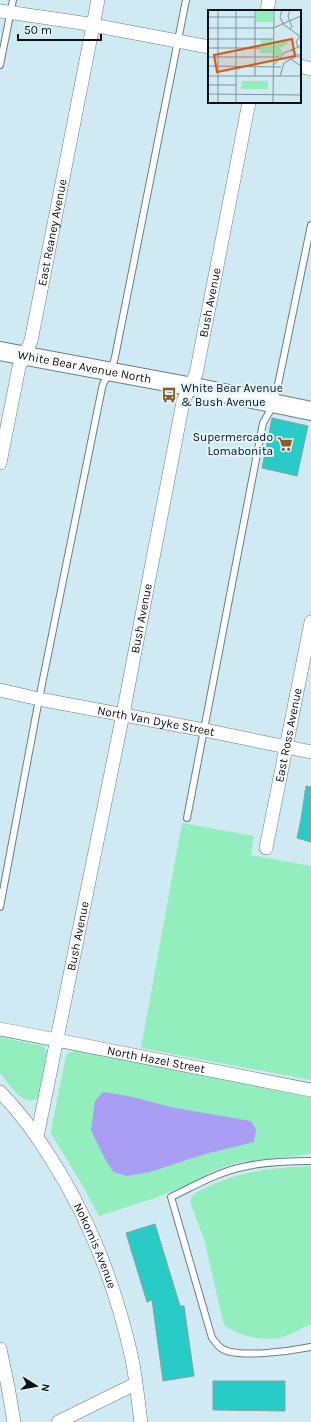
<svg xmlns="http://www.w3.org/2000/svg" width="311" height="1422" viewBox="0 0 311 1422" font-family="Karla,sans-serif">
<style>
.green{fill:#92eebc}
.water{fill:#a99df4}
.building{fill:#29cbc6;stroke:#87a3a1}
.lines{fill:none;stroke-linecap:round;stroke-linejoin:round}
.lane-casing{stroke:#677f88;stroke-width:8}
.street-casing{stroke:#677f88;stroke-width:14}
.secondary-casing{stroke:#677f88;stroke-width:20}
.lane{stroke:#fff;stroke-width:6}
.street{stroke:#fff;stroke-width:13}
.secondary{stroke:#fff;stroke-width:18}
.labels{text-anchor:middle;stroke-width:4;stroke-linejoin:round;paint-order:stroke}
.street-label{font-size:12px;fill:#091216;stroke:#e1f6ff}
.poi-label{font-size:12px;fill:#091216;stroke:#e1f6ff;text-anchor:start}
.inset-road{fill:none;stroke:#80949b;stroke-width:1}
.view{fill:#dd550c;fill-opacity:0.15;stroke:#dd550c;stroke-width:2}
.inset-edge{fill:none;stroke:#091216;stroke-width:2}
</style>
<rect width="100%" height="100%" fill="#d0eaf4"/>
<g class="green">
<path d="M182 823 254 836 251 855 311 866V1080L141 1048Z"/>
<path d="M0 1037 43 1046 47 1051 39 1097C24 1110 9 1083 0 1073Z"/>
<path d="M76 1051 311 1097V1154L236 1163 213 1171 187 1185 155 1198 99 1216 83 1186 52 1135 51 1131 66 1055 71 1052Z"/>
<path d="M311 1166V1324C302 1328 292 1334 283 1337 266 1342 237 1336 224 1325L204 1239 190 1202C192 1193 200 1190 208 1187 243 1170 273 1168 311 1166Z"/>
</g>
<path class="water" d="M103 1092 128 1096 175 1108 251 1121 256 1129 254 1142 205 1154 150 1172 127 1176 113 1172 104 1157 91 1130 95 1101Z"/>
<g class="building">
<path d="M272 418 308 426 297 476 262 468Z"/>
<path d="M306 786 311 787V842L297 838 301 819Z"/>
<path d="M155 1224 180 1306H184L194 1376 163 1381 152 1300 147 1302 126 1233Z"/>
<path d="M213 1381H285V1411L213 1410Z"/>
</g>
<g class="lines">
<g class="lane-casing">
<g id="lane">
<path d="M0 65 13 0"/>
<path d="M187 818 263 423 274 404 311 225"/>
<path d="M0 907 39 699 102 388 103 384 111 371 115 357 186 0"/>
<path d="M311 1161C290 1161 263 1162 243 1167 218 1172 194 1186 171 1197L212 1338C215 1341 217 1345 221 1348 236 1359 291 1351 311 1347"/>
</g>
</g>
<g class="street-casing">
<g id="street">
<path d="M0 11 82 23 209 47"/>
<path d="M267 11 269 0"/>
<path d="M300 66 311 69"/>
<path id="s1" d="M0 463 19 367 31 341 98 0"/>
<path id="s2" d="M0 690 39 699 204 730 311 752"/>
<path id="s3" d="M266 848 311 622"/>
<path id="s4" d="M0 1029 311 1090"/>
<path id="s5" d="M0 1092C20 1112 35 1133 50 1157 90 1219 116 1287 132 1359 136 1379 138 1401 141 1422"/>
<path id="s6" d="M37 1137 123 714 183 402 196 374 249 102"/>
<path d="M0 1349 8 1387 14 1422"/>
<path d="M58 1422 135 1384"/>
</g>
</g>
<g class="secondary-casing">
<g id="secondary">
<path id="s7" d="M0 351 204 389 311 411"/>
</g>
</g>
<use href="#lane" class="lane"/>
<use href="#street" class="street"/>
<use href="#secondary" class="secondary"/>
</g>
<defs>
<g id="bus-bare" transform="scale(1.2)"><path d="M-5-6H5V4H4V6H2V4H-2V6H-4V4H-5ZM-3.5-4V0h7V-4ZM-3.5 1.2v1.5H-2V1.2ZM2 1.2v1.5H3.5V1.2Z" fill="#94581a" stroke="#e1f6ff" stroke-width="2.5" paint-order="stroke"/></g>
<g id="supermarket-bare" transform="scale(1.2)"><path d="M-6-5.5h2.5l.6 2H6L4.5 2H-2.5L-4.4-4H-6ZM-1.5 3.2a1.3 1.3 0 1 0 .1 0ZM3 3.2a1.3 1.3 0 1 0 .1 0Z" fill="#94581a" stroke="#e1f6ff" stroke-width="2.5" paint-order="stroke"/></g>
</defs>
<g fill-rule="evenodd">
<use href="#bus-bare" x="169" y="395"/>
<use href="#supermarket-bare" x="285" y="444"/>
</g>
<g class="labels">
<g class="street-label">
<text dy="4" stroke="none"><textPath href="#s1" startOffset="237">East Reaney Avenue</textPath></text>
<text dy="4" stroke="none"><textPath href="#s6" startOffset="853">Bush Avenue</textPath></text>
<text dy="4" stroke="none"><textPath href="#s7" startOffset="86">White Bear Avenue North</textPath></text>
<text dy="4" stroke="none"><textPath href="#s6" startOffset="529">Bush Avenue</textPath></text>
<text dy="4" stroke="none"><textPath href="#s2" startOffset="159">North Van Dyke Street</textPath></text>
<text dy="4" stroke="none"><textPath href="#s3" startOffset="115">East Ross Avenue</textPath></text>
<text dy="4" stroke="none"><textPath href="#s6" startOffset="205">Bush Avenue</textPath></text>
<text dy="4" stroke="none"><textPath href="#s4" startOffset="159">North Hazel Street</textPath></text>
<text dy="4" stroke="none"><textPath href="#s5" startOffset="182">Nokomis Avenue</textPath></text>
</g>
<g class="poi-label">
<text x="181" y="392">White Bear Avenue<tspan x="181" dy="14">&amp; Bush Avenue</tspan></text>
<text x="273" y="441" text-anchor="end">Supermercado<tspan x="273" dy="14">Lomabonita</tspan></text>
</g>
</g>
<g transform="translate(208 10)">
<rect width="93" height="93" fill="#d0eaf4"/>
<path d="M48 0H65V12H48ZM53 29H64L65 43H52ZM66 29 70 34 69 31 75 29 80 33 73 38 70 35 75 43 71 47H66ZM34 71H60V79H33Z" fill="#92eebc"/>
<path class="inset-road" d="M10 0V93M28 0V93M74 0 72 7 75 14 93 27M0 7H47M0 18H65L93 6M81 19 84 17 80 6 82 0M0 29H65M90 37 88 32 92 26M0 38H53M83 39 93 49M0 47H71M81 48 93 56M66 55 76 43 93 36M0 56 73 57M0 66H93M47 66V0M72 66 76 53 93 44M0 75H28M0 84 93 85M65 93 66 0"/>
<path class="view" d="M84 29 87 46 9 62 6 45Z"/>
<rect width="93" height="93" class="inset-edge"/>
</g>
<g transform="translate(36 1386) rotate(101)" stroke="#e1f6ff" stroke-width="3" paint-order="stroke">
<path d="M0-3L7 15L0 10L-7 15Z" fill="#091216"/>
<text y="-6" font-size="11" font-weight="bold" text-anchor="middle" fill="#091216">N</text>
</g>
<path d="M18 34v6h83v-6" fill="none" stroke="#091216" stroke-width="2"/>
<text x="24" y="34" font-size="12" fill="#091216" stroke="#e1f6ff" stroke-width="3" paint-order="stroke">50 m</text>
</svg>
